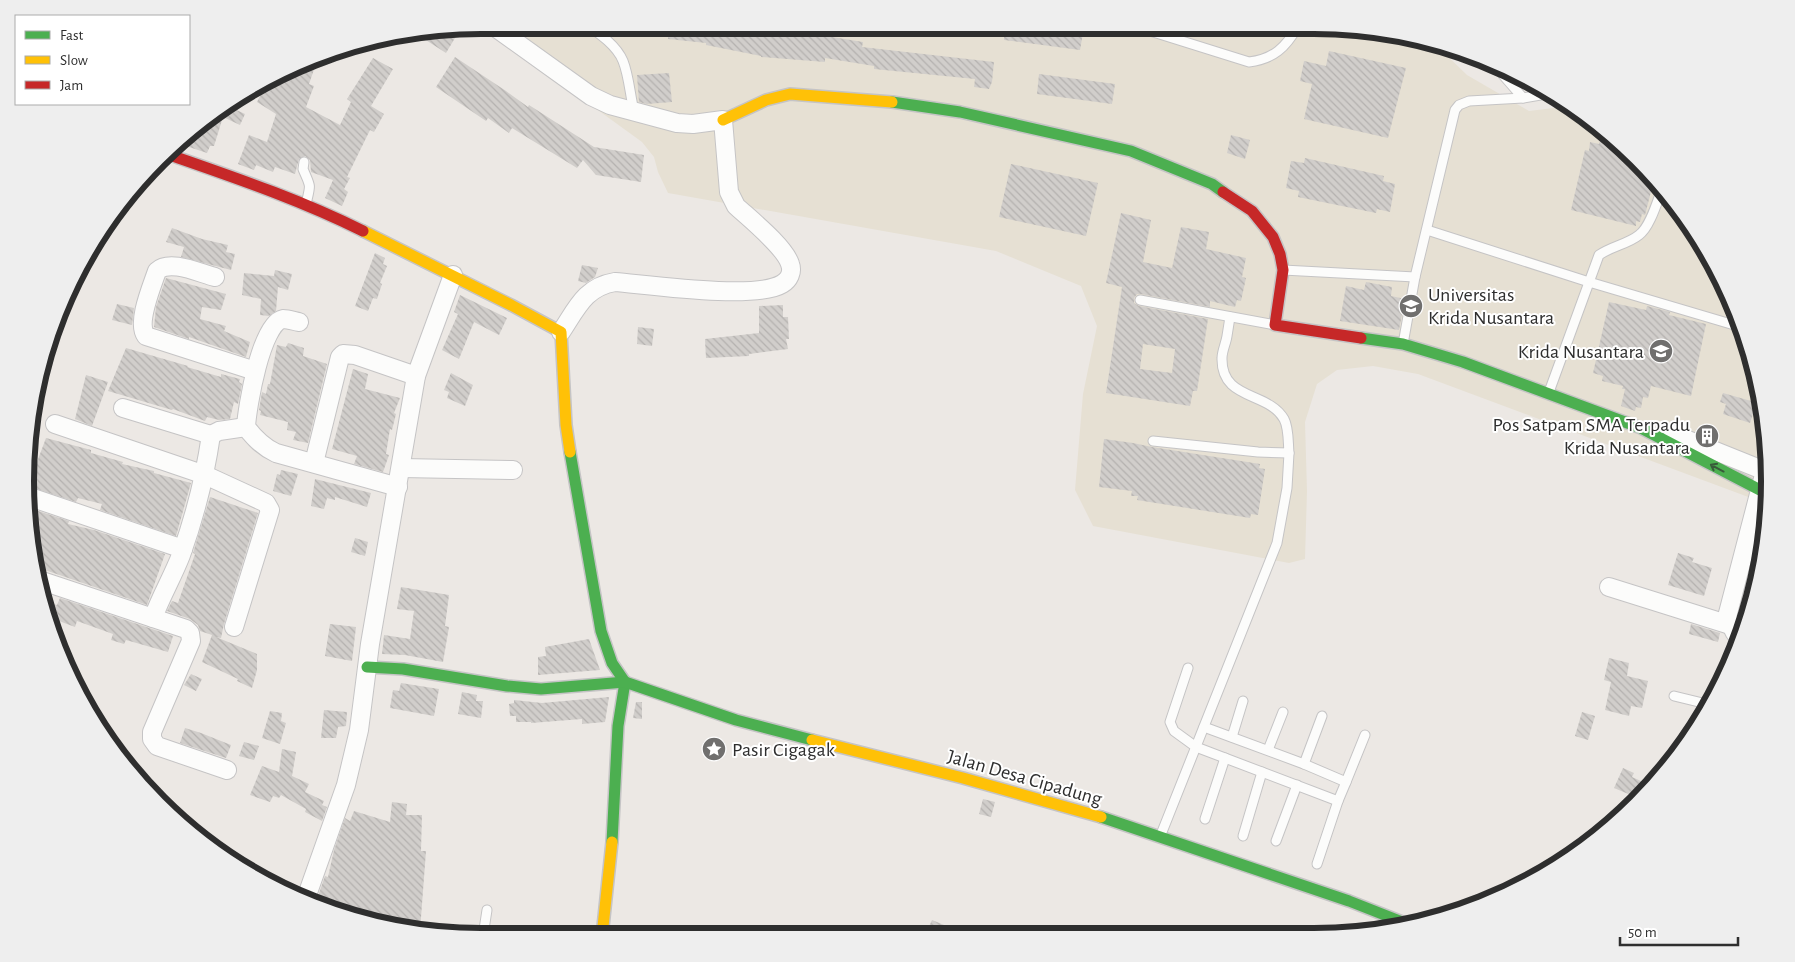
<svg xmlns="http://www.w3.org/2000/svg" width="1795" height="962" viewBox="0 0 1795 962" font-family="'Alegreya Sans',sans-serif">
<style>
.education{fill:#e6e0d3}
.building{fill:url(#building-back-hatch);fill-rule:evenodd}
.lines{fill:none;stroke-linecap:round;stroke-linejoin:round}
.lane-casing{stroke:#c5c4c5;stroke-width:11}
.street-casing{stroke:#c5c4c5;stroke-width:20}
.fast-casing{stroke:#c5c4c5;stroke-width:14}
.slow-casing{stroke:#c5c4c5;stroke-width:14}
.jam-casing{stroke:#c5c4c5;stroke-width:14}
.lane{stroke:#fcfcfb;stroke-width:9}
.street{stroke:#fcfcfb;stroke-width:18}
.fast{stroke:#4caf50;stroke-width:11}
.slow{stroke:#ffc107;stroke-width:11}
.jam{stroke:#c62828;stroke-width:11}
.oneway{stroke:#385b3a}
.labels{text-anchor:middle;stroke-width:4;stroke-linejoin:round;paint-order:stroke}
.poi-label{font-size:20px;fill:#2e2e2e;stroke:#fff;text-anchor:start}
.street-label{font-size:20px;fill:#2e2e2e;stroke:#fff}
.rim{fill:none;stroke:#2e2e2e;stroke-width:6}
</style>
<defs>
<pattern id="building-back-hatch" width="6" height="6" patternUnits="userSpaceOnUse" patternTransform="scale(1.25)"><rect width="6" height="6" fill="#d1cecb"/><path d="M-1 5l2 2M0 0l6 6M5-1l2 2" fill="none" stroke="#b4b1af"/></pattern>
</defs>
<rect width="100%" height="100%" fill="#ece8e4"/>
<path class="education" d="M481 25 1344 26 1432 41 1467 75 1529 111 1570 106 1614 138 1676 203 1723 279 1754 363 1768 446 1751 498 1418 374 1373 366 1337 370 1317 384 1305 422 1307 491 1305 559 1289 563 1093 526 1075 490 1083 394 1097 326 1081 286 996 251 668 193 658 172 654 157 642 142 515 50 474 26Z"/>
<g class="building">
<path d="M670 25H702L751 33V30L832 37 863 42 862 47 994 62 992 82 989 89 974 87 975 79 874 69V66L825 58V62L761 57V56L706 45V43L668 39Z"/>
<path d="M981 26H1039L1083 33 1080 50 1004 40V37L981 34Z"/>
<path d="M461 28 446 53 418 35Z"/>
<path d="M1329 51 1406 68 1388 138 1304 119 1312 84 1300 81 1304 61 1326 66Z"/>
<path d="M455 57 506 91 528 107 529 105 594 147 644 155 641 182 596 175 583 160 577 168 512 128 509 133 488 118 486 121 436 87Z"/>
<path d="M318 58 309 84 314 86 306 107 340 125 351 102 347 99 373 58 393 69 371 106 384 114 374 132 370 130 347 177 350 178 344 189 348 192 342 206 325 198 333 180 311 172 310 160 305 156 299 159 295 174 275 167 273 172 256 165 254 170 238 164 249 135 267 142 276 114 257 102 265 86Z"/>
<path d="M669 73 672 102 647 104 639 102 637 75Z"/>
<path d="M1039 74 1115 84 1112 104 1037 94Z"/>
<path d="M228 106 245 114 240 125 223 117 214 146H210L207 153 180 144 203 119Z"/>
<path d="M1231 135 1250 140 1245 159 1227 153Z"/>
<path d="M1600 141 1623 147 1654 180 1645 215 1642 214 1640 222 1636 221V226L1571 210 1585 150 1589 151 1590 142 1599 144Z"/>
<path d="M1305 158 1384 176 1383 181 1395 184 1390 212 1377 209 1376 213 1298 197 1299 191 1286 188 1291 161 1304 163Z"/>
<path d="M1011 164 1098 183 1086 236 999 217Z"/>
<path d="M1121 213 1151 220 1143 262 1172 268 1181 227 1209 232 1206 249 1246 258 1242 277 1246 278 1241 301 1237 300 1235 307 1210 301V307L1141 294H1137L1134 298V303L1139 306 1208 319 1197 391H1193L1190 406 1106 393 1122 287 1106 283ZM1143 344 1175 349 1172 373 1140 369Z"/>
<path d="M172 228 202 239 228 245 226 252 235 254 231 270 181 257 184 247 166 242Z"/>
<path d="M375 253 385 258 383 264 387 266 380 283 382 284 377 299 373 298 368 311 355 306Z"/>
<path d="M582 265 598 268 595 277 586 283 578 281Z"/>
<path d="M275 270 292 274 288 290 278 287 276 311 269 316 260 315 261 299 242 295 244 273 274 276Z"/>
<path d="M166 278 226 294 221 310 202 307 200 319 226 326 224 331 250 342 246 357 189 337V339L154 327 156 307Z"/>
<path d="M1366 282 1392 287 1391 296 1405 299 1399 330 1340 321 1346 286 1364 290Z"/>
<path d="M460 295 507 318 499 335 474 322 459 359 442 350 458 314 454 312Z"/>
<path d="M1609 302 1646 310 1647 306 1670 312 1669 315 1706 324 1691 396 1651 386 1648 398 1643 397 1641 408 1636 407 1635 411 1621 406 1625 389H1622L1623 386 1602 381 1603 376 1593 373Z"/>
<path d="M117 304 134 308 132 325 112 320Z"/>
<path d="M783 305V317H788L789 339H786L788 349 749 354V356L706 358 705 339 759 333V306Z"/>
<path d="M638 327 654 329 652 346 637 344Z"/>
<path d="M288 343 304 348 303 356 327 364 308 443 293 440 296 432 287 430 288 422 260 415 261 411 259 410 262 392 266 394 268 384H270L277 345 286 347Z"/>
<path d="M126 348 188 366 187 367 221 377V374L240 379 239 382 242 384 238 404 234 402 230 419 219 420 207 417 205 421 173 409 172 410 108 391Z"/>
<path d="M353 369 368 374 365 389 400 398 394 413 396 414 392 430 390 429 386 454 389 455 383 472 354 464 357 456 332 449Z"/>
<path d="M451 373 473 385 465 406 447 398 449 392 444 390Z"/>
<path d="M86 375 108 382 92 426 75 419Z"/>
<path d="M1723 393 1758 403 1755 415 1753 414 1750 423 1723 414 1726 404 1720 402Z"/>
<path d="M46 438 91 450V453L123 462 122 464 154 471V473L191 483 176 536 100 510 102 504 78 498 76 502 28 486Z"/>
<path d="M1104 439 1133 443 1152 447 1260 464 1259 468 1265 469 1258 515 1251 514 1250 518 1137 500 1138 496H1131L1132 491 1099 487Z"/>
<path d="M281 470 298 474 291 496 273 491 277 474 280 475Z"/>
<path d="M315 479 371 493 367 507 335 497V500L327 498 324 509 311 506Z"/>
<path d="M210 497 258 513 224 624 221 638 216 637 257 654V670L252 688 237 681 238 679 202 662 212 635 200 631 198 625 190 619 167 611 172 601 178 603 195 554 193 553Z"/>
<path d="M26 507 69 521 68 524 94 530 165 554 147 605 39 568Z"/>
<path d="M355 538 368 542 365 556 351 552Z"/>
<path d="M1678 553 1694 558 1692 562 1712 568 1704 596 1668 585Z"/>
<path d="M401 587 449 595 445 626 449 627 443 662 405 655 382 654 384 635 410 639 414 611 397 609Z"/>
<path d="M60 598 173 636 168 652 126 640 124 644 111 640 113 634 77 621 75 627 51 618 50 614 53 604 57 605Z"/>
<path d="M330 624 356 627 352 661 325 656Z"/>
<path d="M1691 624 1720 633 1718 642 1689 634Z"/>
<path d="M589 639 600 670 538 675V657L546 656 545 647Z"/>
<path d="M1609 658 1629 663 1627 676 1648 681 1642 708 1631 706 1629 716 1605 710 1611 682 1604 680Z"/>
<path d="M191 674 202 679 196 691 184 685Z"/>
<path d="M401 683 439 689 434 716 390 708 393 690 399 691Z"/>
<path d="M462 692 477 695 476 701H483L481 718 458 714Z"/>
<path d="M609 697 605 722 582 724V719L531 723V722H516V716H510L509 704 514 703V700L542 703Z"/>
<path d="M636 702H642V719L633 718Z"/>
<path d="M324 710 347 712 346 726 338 727 336 738H321Z"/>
<path d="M270 711 282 713 281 721 286 723 280 744 262 738Z"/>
<path d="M1582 712 1595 716 1588 740 1575 736Z"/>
<path d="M185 728 201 733 231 745 226 758 180 743Z"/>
<path d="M244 742 259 746 254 760 239 756Z"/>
<path d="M282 749 296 752 292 776 309 784 305 792 324 801 322 805 327 807 322 821 305 812 306 809 281 795 279 798 273 796 270 802 250 795 262 766 279 772Z"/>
<path d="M1623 768 1634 773 1632 777 1652 786 1638 798 1614 788Z"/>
<path d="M983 799 995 802 991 817 979 814Z"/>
<path d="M392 802 407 804 406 815H422L421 851H426L420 931 363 921 316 902 325 876 328 877 334 850 345 818 350 821 354 811 390 822Z"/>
<path d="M932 920 966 934 925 935Z"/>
</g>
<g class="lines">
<g class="lane-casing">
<g id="lane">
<path d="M587 25C600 34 617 46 623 61 629 76 630 95 634 111"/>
<path d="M1134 26 1249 62C1274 59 1286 47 1298 26"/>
<path d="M1496 67 1523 98"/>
<path d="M304 162 303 169C311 188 311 183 306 204"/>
<path d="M1427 230 1589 282 1741 327"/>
<path d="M1283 270 1415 277"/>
<path d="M1140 300 1275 325"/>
<path d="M1403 344 1415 277 1455 110 1459 105 1469 101 1523 98 1552 93"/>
<path d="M1549 392 1599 255C1612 246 1628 244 1639 235 1650 227 1657 202 1662 189"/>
<path d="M1153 441 1258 452 1289 453C1288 443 1289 428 1284 419 1268 391 1221 401 1222 358 1222 351 1226 343 1227 336 1228 330 1229 323 1230 317"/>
<path d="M1188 668 1170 722 1174 731 1196 747 1338 801 1346 782 1304 764 1204 727"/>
<path d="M1674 696 1711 705"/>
<path d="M1232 737 1243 701"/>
<path d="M1268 750 1283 712"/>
<path d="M1304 764 1322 716"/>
<path d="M1346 782 1365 735"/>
<path d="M1205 819 1225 758"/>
<path d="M1243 836 1262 772"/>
<path d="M1160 837 1277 543 1287 488 1289 453"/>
<path d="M1276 841 1297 785"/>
<path d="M1317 864 1338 801"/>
<path d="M483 936 487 910"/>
</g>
</g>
<g class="street-casing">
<g id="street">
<path d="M492 25 591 96 610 105 677 123 693 124 723 120 729 192 736 206C750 219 785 247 790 264 793 272 789 280 782 284 755 300 650 285 615 282 585 287 577 308 561 332"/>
<path d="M215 277C199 273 170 259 157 271 152 286 136 323 146 336L255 371"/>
<path d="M299 322C294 321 288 319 283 319 261 323 247 408 246 427 255 439 263 447 276 453L398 487"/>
<path d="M123 408 211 435"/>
<path d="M55 424 205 475 266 503 270 510 234 627"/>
<path d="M1673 434 1765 471"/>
<path d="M314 463 340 357 343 354 355 355 416 376"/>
<path d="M401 468 513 470"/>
<path d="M27 496 183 549"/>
<path d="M42 581 153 618"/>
<path d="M1609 587 1730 625"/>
<path d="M1742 636 1735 633 1727 617 1765 471 1769 463"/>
<path d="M227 770 157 746 152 739V732L191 641 190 633 186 629 153 618C161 596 173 576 181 555 195 516 205 476 211 435L219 431 246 427"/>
<path d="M306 898 346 785 359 730 370 644 416 376 453 275"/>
</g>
</g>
<g class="fast-casing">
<g id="fast">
<path d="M892 102 960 112 1131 151 1212 184 1223 192"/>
<path d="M1361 338 1403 344 1463 362 1641 428 1760 490"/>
<path d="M570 452 601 631 612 663 625 682 618 726 612 842"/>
<path d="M367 667 403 669 507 686 541 689 625 682 736 720 812 740"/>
<path d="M1101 817 1349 901 1410 925"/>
</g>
</g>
<g class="slow-casing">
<g id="slow">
<path d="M723 120 766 100 790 94 892 102"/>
<path d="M363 231 511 305 561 332 566 425 570 452"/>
<path d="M812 740 963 778 1101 817"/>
<path d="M602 936 612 842"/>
</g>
</g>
<g class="jam-casing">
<g id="jam">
<path d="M170 155C236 178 301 200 363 231"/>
<path d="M1223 192 1252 211 1273 237 1280 254 1283 270 1275 325 1361 338"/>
</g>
</g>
<use href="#lane" class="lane"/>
<use href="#street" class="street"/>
<use href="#fast" class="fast"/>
<use href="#slow" class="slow"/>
<use href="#jam" class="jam"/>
</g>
<defs><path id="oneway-shaft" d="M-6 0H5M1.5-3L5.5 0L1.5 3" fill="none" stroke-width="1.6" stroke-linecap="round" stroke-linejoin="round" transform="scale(1.25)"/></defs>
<use class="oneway" href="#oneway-shaft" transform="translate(1717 468) rotate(-152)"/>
<defs>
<g id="university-disc" transform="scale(1.25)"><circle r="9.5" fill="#706f6e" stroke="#fff"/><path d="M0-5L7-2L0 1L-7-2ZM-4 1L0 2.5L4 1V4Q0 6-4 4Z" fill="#fff"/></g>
<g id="school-disc" transform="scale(1.25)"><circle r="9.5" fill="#706f6e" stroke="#fff"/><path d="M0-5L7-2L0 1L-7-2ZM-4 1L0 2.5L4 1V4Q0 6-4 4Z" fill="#fff"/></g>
<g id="building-disc" transform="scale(1.25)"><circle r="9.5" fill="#706f6e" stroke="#fff"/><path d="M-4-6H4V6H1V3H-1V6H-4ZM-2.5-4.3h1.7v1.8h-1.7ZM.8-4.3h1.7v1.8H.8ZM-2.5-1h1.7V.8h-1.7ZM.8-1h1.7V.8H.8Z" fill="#fff"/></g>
<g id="sight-disc" transform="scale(1.25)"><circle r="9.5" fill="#706f6e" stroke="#fff"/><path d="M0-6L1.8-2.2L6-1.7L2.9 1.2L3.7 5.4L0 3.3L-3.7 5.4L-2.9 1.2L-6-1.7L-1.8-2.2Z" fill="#fff"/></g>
</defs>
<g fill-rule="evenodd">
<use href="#university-disc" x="1411" y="306"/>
<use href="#school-disc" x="1661" y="351"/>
<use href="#building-disc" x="1707" y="436"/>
<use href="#sight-disc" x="714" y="749"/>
</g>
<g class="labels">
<g class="poi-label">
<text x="1428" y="301">Universitas<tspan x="1428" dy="23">Krida Nusantara</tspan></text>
<text x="1644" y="358" text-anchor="end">Krida Nusantara</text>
<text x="1690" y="431" text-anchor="end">Pos Satpam SMA Terpadu<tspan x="1690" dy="23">Krida Nusantara</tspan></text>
<text x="732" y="756">Pasir Cigagak</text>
</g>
<g class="street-label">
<text transform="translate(1025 777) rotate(16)" y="7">Jalan Desa Cipadung</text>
</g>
</g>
<path d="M0 0H1795V962H0ZM481 34H1314A447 447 0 0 1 1761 481V481A447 447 0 0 1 1314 928H481A447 447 0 0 1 34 481V481A447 447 0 0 1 481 34Z" fill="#eee" fill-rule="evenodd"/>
<path class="rim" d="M481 34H1314A447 447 0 0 1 1761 481V481A447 447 0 0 1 1314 928H481A447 447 0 0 1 34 481V481A447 447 0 0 1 481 34Z"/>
<rect x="15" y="15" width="175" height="90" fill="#ffffff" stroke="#ababab"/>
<rect x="25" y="31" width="25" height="8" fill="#4caf50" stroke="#ababab"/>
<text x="60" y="40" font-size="15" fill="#2e2e2e">Fast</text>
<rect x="25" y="56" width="25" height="8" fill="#ffc107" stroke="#ababab"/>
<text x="60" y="65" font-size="15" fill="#2e2e2e">Slow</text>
<rect x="25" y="81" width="25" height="8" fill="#c62828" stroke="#ababab"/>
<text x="60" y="90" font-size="15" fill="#2e2e2e">Jam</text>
<path d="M1620 937v8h118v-8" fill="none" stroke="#2e2e2e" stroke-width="2.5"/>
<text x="1628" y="937" font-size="15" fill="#2e2e2e" stroke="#ffffff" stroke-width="4" paint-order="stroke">50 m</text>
</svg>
